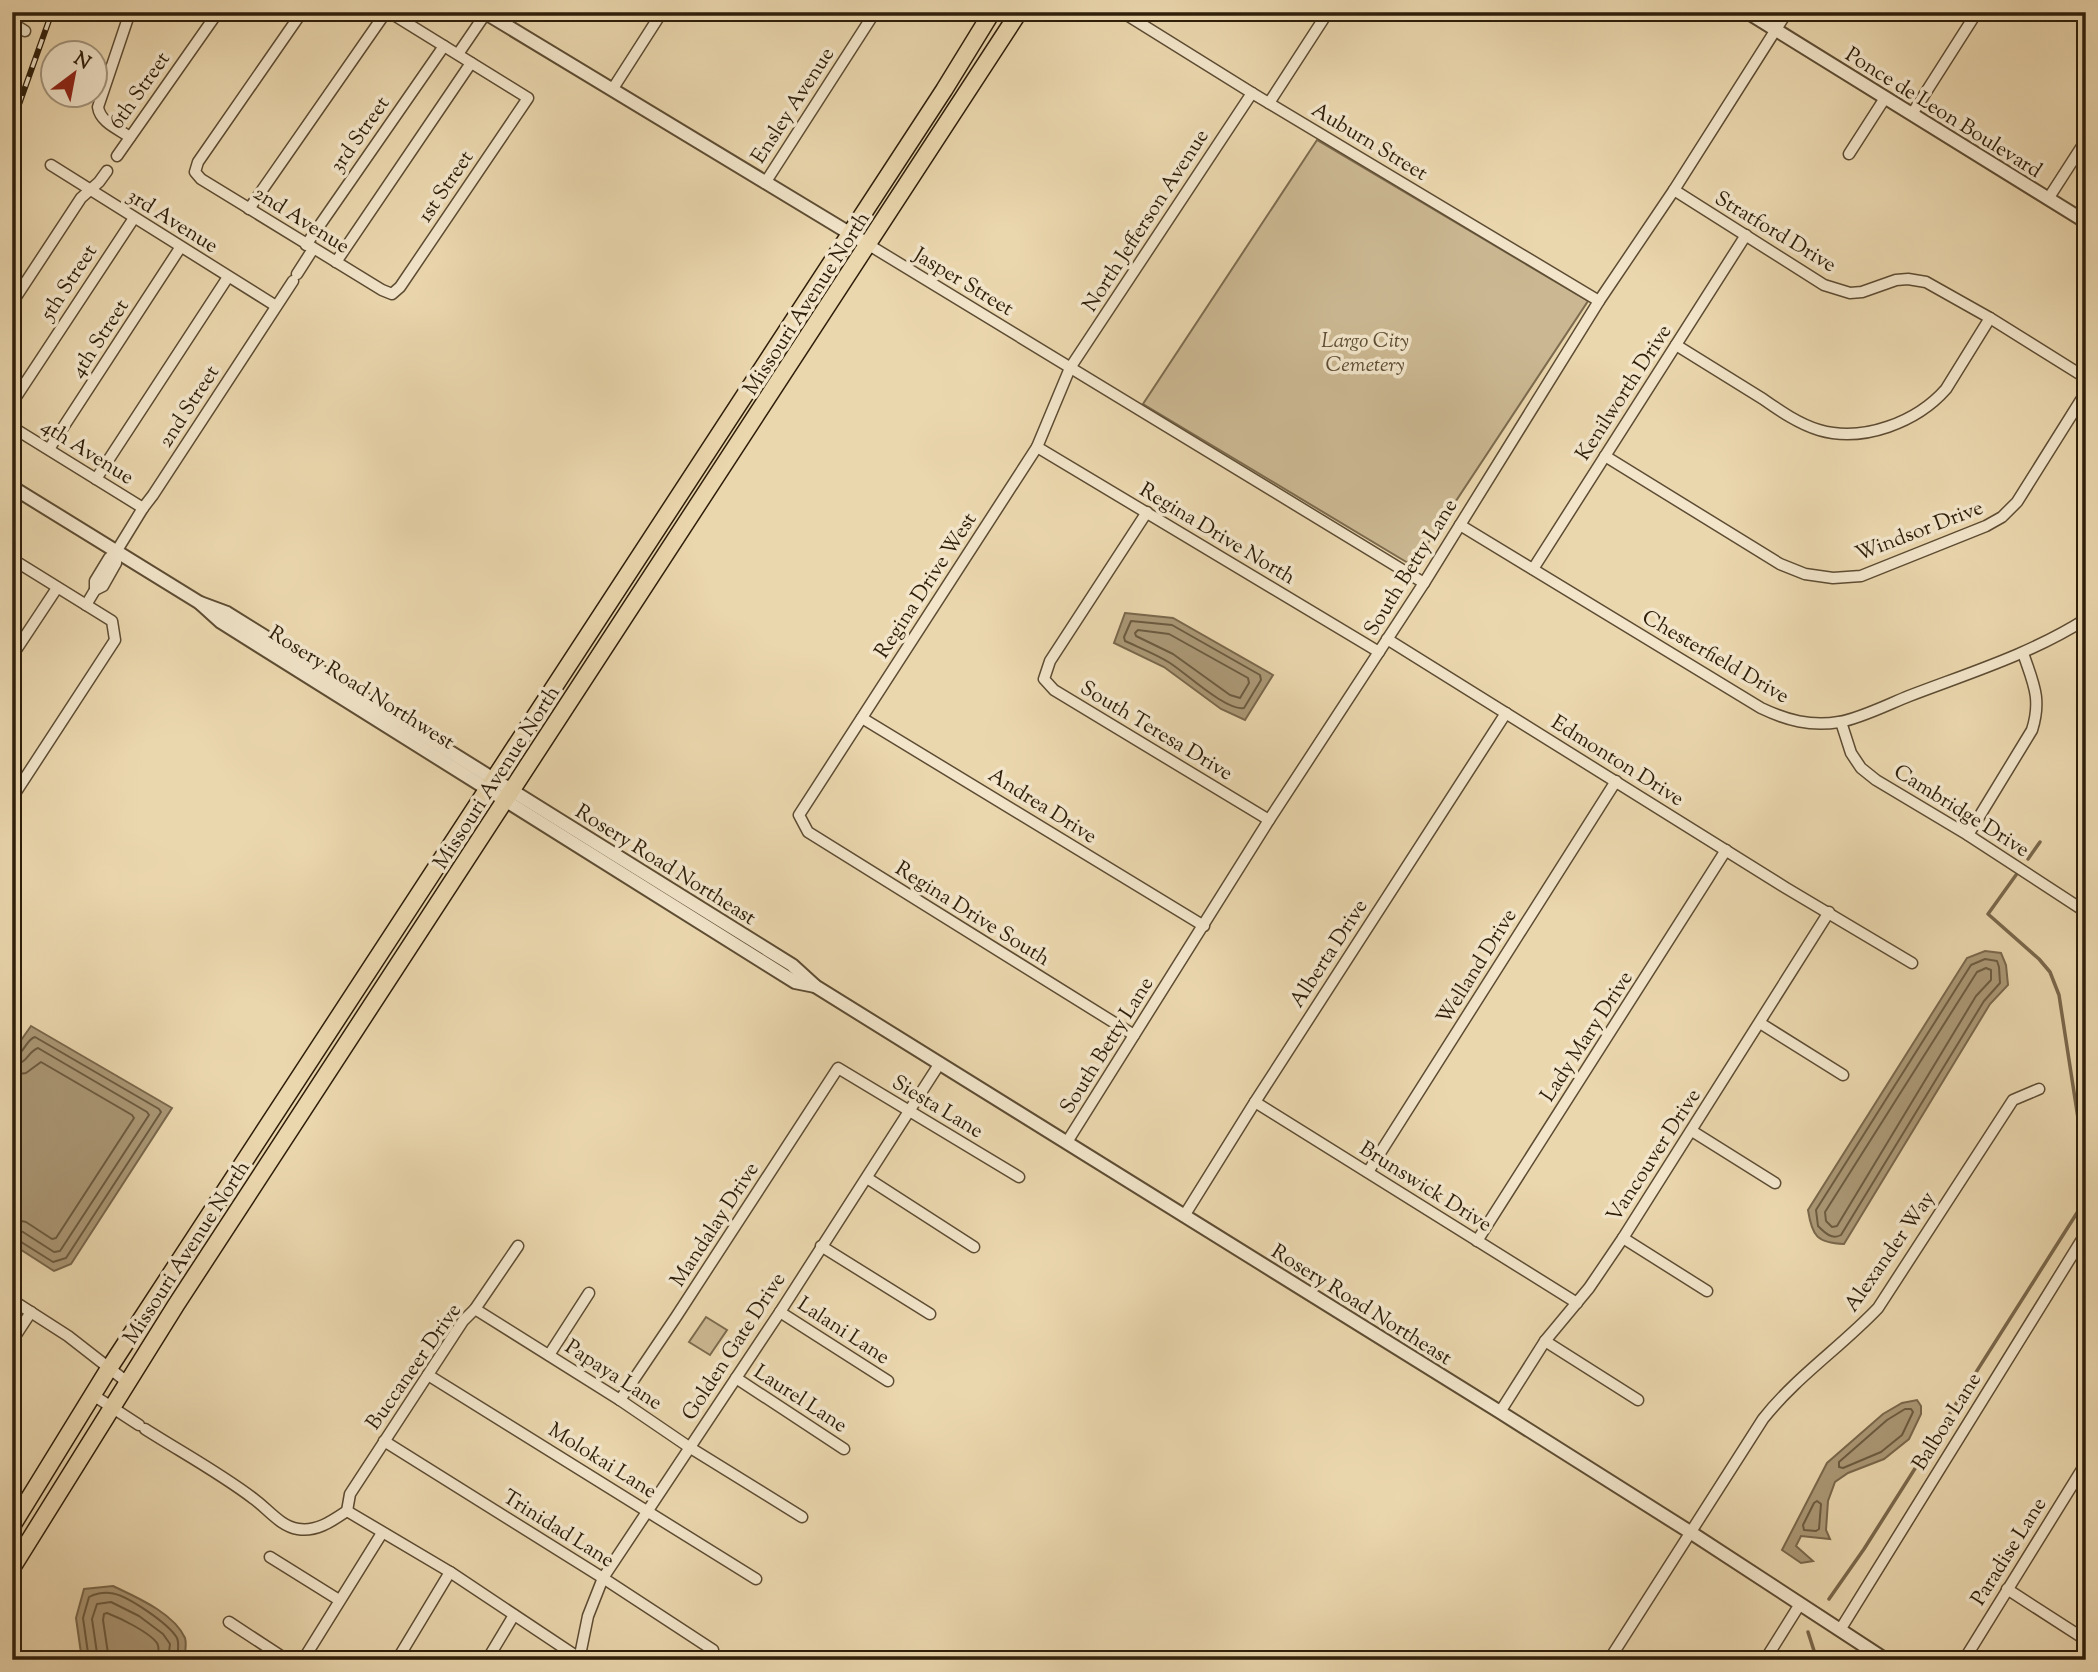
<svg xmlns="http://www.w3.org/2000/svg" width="2098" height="1672" viewBox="0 0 2098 1672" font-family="'Sorts Mill Goudy',serif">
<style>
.green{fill:#cbb892;stroke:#7c6b4e;stroke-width:2}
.water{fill:#ab9876;stroke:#79674b;stroke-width:2}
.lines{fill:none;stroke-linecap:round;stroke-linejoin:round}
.shore{stroke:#6c5b40;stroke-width:2}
.stream{stroke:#79674b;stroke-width:3.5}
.minor-casing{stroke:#5d4c33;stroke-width:13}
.tertiary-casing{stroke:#5d4c33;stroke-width:16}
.primary-casing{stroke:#2e1e0a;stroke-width:19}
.minor{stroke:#f2e5ca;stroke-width:10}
.tertiary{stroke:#f2e5ca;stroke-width:12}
.primary{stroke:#ebd7ae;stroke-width:16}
.rail-casing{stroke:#2e1e0a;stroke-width:6}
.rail{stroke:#f2e5ca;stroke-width:3.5;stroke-dasharray:10;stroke-linecap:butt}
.labels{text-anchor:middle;stroke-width:7;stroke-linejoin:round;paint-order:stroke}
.street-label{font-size:21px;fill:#2e1e0a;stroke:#f2e5ca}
.park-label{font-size:21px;font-style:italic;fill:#5d4c33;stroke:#f2e5ca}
</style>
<rect width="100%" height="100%" fill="#ebd7ae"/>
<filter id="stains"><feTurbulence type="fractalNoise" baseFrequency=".00286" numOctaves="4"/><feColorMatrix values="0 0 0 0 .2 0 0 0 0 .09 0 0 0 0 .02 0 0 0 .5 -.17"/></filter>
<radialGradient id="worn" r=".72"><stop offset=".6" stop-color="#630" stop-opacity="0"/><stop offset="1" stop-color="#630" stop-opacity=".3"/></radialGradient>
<g class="green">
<path d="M1317 140 1588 301 1413 566 1143 404Z"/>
<path d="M706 1317 727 1330 710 1355 689 1342Z"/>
</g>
<g class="water">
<path d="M1125 613 1173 618 1273 675 1245 720 1221 709 1164 667 1114 643Z"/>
<path d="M1985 951 2001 953 2006 965 2008 985 1990 1004 1844 1244C1817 1243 1812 1236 1808 1210L1967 958Z"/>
<path d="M31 1026 172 1108 71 1264 54 1271 12 1244V1053Z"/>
<path d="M1917 1400 1921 1406V1414L1909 1439 1884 1459 1848 1473 1835 1482 1828 1501 1826 1530 1830 1539 1801 1536 1796 1546 1813 1561 1801 1563 1782 1550 1827 1463 1883 1414 1902 1403Z"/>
<path d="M113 1586C136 1597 174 1613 185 1638 187 1644 185 1653 184 1660H82L76 1618 84 1589Z"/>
</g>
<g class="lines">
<g class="shore">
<path d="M1131 621 1172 625 1260 675 1261 680 1244 708C1226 711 1187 674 1170 663 1156 654 1140 648 1125 641L1124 637Z"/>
<path d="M1138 630 1169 634 1248 678 1249 683 1240 698 1230 695 1173 654 1136 636 1135 633Z"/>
<path d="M1985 959 1997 961 1999 967 2000 983 1984 1001 1841 1235C1832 1240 1825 1233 1818 1226L1816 1210 1971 965Z"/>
<path d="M1986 968 1991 970V980L1976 996 1837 1226 1832 1227 1826 1221 1825 1212 1977 972Z"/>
<path d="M12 1056C25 1055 25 1040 35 1037L159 1109 161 1112 66 1258 53 1262 18 1240 12 1239"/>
<path d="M12 1065C28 1064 27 1052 38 1048L147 1112 149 1115 60 1251 54 1252 23 1232 12 1230"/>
<path d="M12 1075 26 1073 41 1062 132 1115 134 1118 56 1238 52 1239 26 1222 12 1219"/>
<path d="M1905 1409H1911L1913 1412 1902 1435 1881 1452 1843 1468 1839 1467V1462L1887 1420Z"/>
<path d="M1817 1501 1821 1504 1819 1529 1816 1531 1804 1530 1803 1525 1814 1503Z"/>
<path d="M89 1660 83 1618 89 1597C94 1594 103 1592 110 1593 126 1594 169 1624 177 1638 180 1645 177 1653 177 1660"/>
<path d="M98 1660 92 1619 97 1604 111 1602 139 1616 163 1634 170 1644 168 1660"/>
<path d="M109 1660 103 1620 104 1614 107 1613C120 1618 149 1632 157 1643 160 1648 158 1654 158 1660"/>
</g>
<g class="stream">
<path d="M2028 859 2040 842"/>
<path d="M2016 875 1988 914 2039 959 2050 972 2059 995 2086 1170"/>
<path d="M1829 1599 1864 1549 2082 1205 2086 1195"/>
<path d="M1808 1632 1817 1660"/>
</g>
<g class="minor-casing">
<g id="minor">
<path d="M130 12 98 107C100 122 118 129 130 137"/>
<path d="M302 12 198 162 195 172 201 179 382 290 392 294 400 287 528 98 389 12"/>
<path d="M1122 12 1252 93 1599 301"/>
<path d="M12 23 25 31"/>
<path d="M458 54 486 13"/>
<path d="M612 90 662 12"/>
<path d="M1269 103 1328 12"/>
<path d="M1912 114 1977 12"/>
<path d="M1849 154 1885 98"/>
<path d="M117 156 218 12"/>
<path d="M51 165 276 306"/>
<path d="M765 183 875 12"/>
<path d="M1674 190 1824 285 1850 293 1862 292 1896 280 1908 279 1926 282 1990 318 2086 378"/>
<path d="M2048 199 2086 140"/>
<path d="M249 209 386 12"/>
<path d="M306 245 444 46"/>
<path d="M869 245 1424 583"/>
<path d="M336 262 471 63"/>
<path d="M297 274 313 249"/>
<path d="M12 303 81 198 99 182 107 171"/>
<path d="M1676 345C1705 363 1734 381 1763 399 1780 411 1799 424 1819 430 1863 443 1917 422 1946 389L1990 318"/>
<path d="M12 403 134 218"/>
<path d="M12 427 143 508"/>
<path d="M1037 447 1379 652"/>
<path d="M49 449 180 248"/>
<path d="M1605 456 1780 564 1805 574 1833 578 1861 576 1986 526 2002 517 2017 502 2086 392"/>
<path d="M96 479 228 277"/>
<path d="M1147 512 1050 661 1044 679 1054 690 1269 820"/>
<path d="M1460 525 1761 708C1786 720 1811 727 1839 722 1859 719 1889 704 1909 696 1969 673 2031 654 2086 619"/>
<path d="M12 559 112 621 115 640 12 798"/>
<path d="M1533 569 1746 235"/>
<path d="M95 590V581L109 558 116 552 143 508 153 495 293 281"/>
<path d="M86 605 95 590 103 586 116 563V552"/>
<path d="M1387 639 1786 888 1912 963"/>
<path d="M12 656 57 588"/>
<path d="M862 718 1204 926"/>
<path d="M1841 722 1851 753 1861 768 1876 780 1968 835 2086 912"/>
<path d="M1968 835 2032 730C2042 698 2033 683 2023 653"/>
<path d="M1760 1023 1843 1075"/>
<path d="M1134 1035 808 832 799 815 1037 447 1070 368 1252 93"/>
<path d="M1255 1102 1577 1303"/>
<path d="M1692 1131 1775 1183"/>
<path d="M1067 1142 1269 820 1424 583 1599 301 1674 190 1787 12"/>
<path d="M1368 1172 1616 781"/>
<path d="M867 1178 974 1247"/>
<path d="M1184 1216 1255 1102 1506 713"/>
<path d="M1623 1238 1707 1291"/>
<path d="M1477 1241 1726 850"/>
<path d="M821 1246 930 1314"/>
<path d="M12 1300 68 1336 127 1382"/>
<path d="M475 1309 620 1400 689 1447 802 1517"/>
<path d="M780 1312 888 1381"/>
<path d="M12 1341 31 1312"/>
<path d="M1545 1341 1638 1400"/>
<path d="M549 1355 589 1293"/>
<path d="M428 1375 756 1579"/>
<path d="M736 1378 844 1449"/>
<path d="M93 1395 139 1425"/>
<path d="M620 1400 676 1317 838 1068 1019 1177"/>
<path d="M1500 1412 1545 1341 1589 1288 1623 1238 1829 912"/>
<path d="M145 1429C181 1452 220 1473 254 1499 268 1509 280 1526 298 1529 317 1532 332 1521 347 1511"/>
<path d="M384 1441 603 1578 713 1650"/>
<path d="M347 1511 350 1494 463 1321 475 1309 518 1246"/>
<path d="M347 1511 450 1572 582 1660"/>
<path d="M270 1557 339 1600"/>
<path d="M2007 1589 2086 1640"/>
<path d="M229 1622 287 1660"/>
<path d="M1840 1630 2086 1233"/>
<path d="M303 1660 382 1533"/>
<path d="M397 1660 450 1572"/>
<path d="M487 1660 514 1615"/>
<path d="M579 1660 588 1616 603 1578 780 1312 940 1063"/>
<path d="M1609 1660 1763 1419C1796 1377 1841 1347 1878 1308L2013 1100 2039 1089"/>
<path d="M1765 1660 1800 1604"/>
<path d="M1964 1660 2086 1463"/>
</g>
</g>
<g class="tertiary-casing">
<g id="tertiary">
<path d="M484 12 869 245"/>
<path d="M1747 12 2086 222"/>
<path d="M12 487 200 603 221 622 795 982 815 986"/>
<path d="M200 603 227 613 792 965 815 986 1500 1412 1690 1532 1886 1660"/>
</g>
</g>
<g class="primary-casing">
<g id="primary">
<path d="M12 1526 108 1370 944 90 992 12"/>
<path d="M12 1568 176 1305 1019 12"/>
</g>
</g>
<use href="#minor" class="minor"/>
<use href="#tertiary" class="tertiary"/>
<use href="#primary" class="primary"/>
<g class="rail-casing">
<path id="rail" d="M12 124 52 12"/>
</g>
<use href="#rail" class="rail"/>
</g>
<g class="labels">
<g class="street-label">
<text transform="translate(139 90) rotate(-55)" y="7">6th Street</text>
<text transform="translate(792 105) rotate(-57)" y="7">Ensley Avenue</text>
<text transform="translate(1944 112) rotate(32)" y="7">Ponce de Leon Boulevard</text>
<text transform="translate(359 134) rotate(-55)" y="7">3rd Street</text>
<text transform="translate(1370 141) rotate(31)" y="7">Auburn Street</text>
<text transform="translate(445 186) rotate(-56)" y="7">1st Street</text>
<text transform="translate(302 219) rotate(32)" y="7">2nd Avenue</text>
<text transform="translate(173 220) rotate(32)" y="7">3rd Avenue</text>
<text transform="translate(1145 220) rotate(-57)" y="7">North Jefferson Avenue</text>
<text transform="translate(1776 231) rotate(31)" y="7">Stratford Drive</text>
<text transform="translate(964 281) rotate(31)" y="7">Jasper Street</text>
<text transform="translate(68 282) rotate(-57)" y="7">5th Street</text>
<text transform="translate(806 303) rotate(-57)" y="7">Missouri Avenue North</text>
<text transform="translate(99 338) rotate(-57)" y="7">4th Street</text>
<text transform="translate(1623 392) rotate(-57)" y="7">Kenilworth Drive</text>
<text transform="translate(188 406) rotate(-57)" y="7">2nd Street</text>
<text transform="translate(88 451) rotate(32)" y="7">4th Avenue</text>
<text transform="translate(1919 530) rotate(-21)" y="7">Windsor Drive</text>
<text transform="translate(1218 533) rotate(31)" y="7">Regina Drive North</text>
<text transform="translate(1410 567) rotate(-58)" y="7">South Betty Lane</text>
<text transform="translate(925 585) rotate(-57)" y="7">Regina Drive West</text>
<text transform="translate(1716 656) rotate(30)" y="7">Chesterfield Drive</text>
<text transform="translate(362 687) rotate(32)" y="7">Rosery Road Northwest</text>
<text transform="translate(1157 730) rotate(31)" y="7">South Teresa Drive</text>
<text transform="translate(1618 760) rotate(32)" y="7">Edmonton Drive</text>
<text transform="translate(496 777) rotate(-57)" y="7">Missouri Avenue North</text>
<text transform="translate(1043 805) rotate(32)" y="7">Andrea Drive</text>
<text transform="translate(1962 810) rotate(32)" y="7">Cambridge Drive</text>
<text transform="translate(666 864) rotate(32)" y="7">Rosery Road Northeast</text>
<text transform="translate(973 913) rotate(32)" y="7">Regina Drive South</text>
<text transform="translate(1328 953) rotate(-57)" y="7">Alberta Drive</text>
<text transform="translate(1476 966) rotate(-58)" y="7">Welland Drive</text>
<text transform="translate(1586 1036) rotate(-57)" y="7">Lady Mary Drive</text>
<text transform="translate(1106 1045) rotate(-58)" y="7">South Betty Lane</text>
<text transform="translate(938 1106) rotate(31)" y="7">Siesta Lane</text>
<text transform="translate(1653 1155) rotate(-57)" y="7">Vancouver Drive</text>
<text transform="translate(1426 1186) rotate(32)" y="7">Brunswick Drive</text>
<text transform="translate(714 1224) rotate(-57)" y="7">Mandalay Drive</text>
<text transform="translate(1889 1251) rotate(-55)" y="7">Alexander Way</text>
<text transform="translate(186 1252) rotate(-57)" y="7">Missouri Avenue North</text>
<text transform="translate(1362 1304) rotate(32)" y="7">Rosery Road Northeast</text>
<text transform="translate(844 1330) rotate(33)" y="7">Lalani Lane</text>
<text transform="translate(733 1346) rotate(-57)" y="7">Golden Gate Drive</text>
<text transform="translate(413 1366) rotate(-55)" y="7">Buccaneer Drive</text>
<text transform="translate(614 1374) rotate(33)" y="7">Papaya Lane</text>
<text transform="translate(801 1398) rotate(33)" y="7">Laurel Lane</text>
<text transform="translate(1946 1421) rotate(-58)" y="7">Balboa Lane</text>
<text transform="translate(603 1460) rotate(32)" y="7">Molokai Lane</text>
<text transform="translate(559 1528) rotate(32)" y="7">Trinidad Lane</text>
<text transform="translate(2008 1551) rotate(-58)" y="7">Paradise Lane</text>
</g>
<g class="park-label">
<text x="1365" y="347">Largo City<tspan x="1365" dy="24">Cemetery</tspan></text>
</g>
</g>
<rect width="2098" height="1672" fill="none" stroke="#ebd7ae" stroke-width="42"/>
<rect x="14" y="14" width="2070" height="1644" fill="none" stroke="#2e1e0a" stroke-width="3.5"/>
<rect x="21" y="21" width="2056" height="1630" fill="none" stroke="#2e1e0a" stroke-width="2"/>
<g transform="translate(74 74) rotate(32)"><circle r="33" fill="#f2e5ca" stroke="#a4957d" stroke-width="2"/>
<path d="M0-5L12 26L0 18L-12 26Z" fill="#8f2418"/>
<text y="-10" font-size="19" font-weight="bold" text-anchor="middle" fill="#2e1e0a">N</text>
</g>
<rect width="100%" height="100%" filter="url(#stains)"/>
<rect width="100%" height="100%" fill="url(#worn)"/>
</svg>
